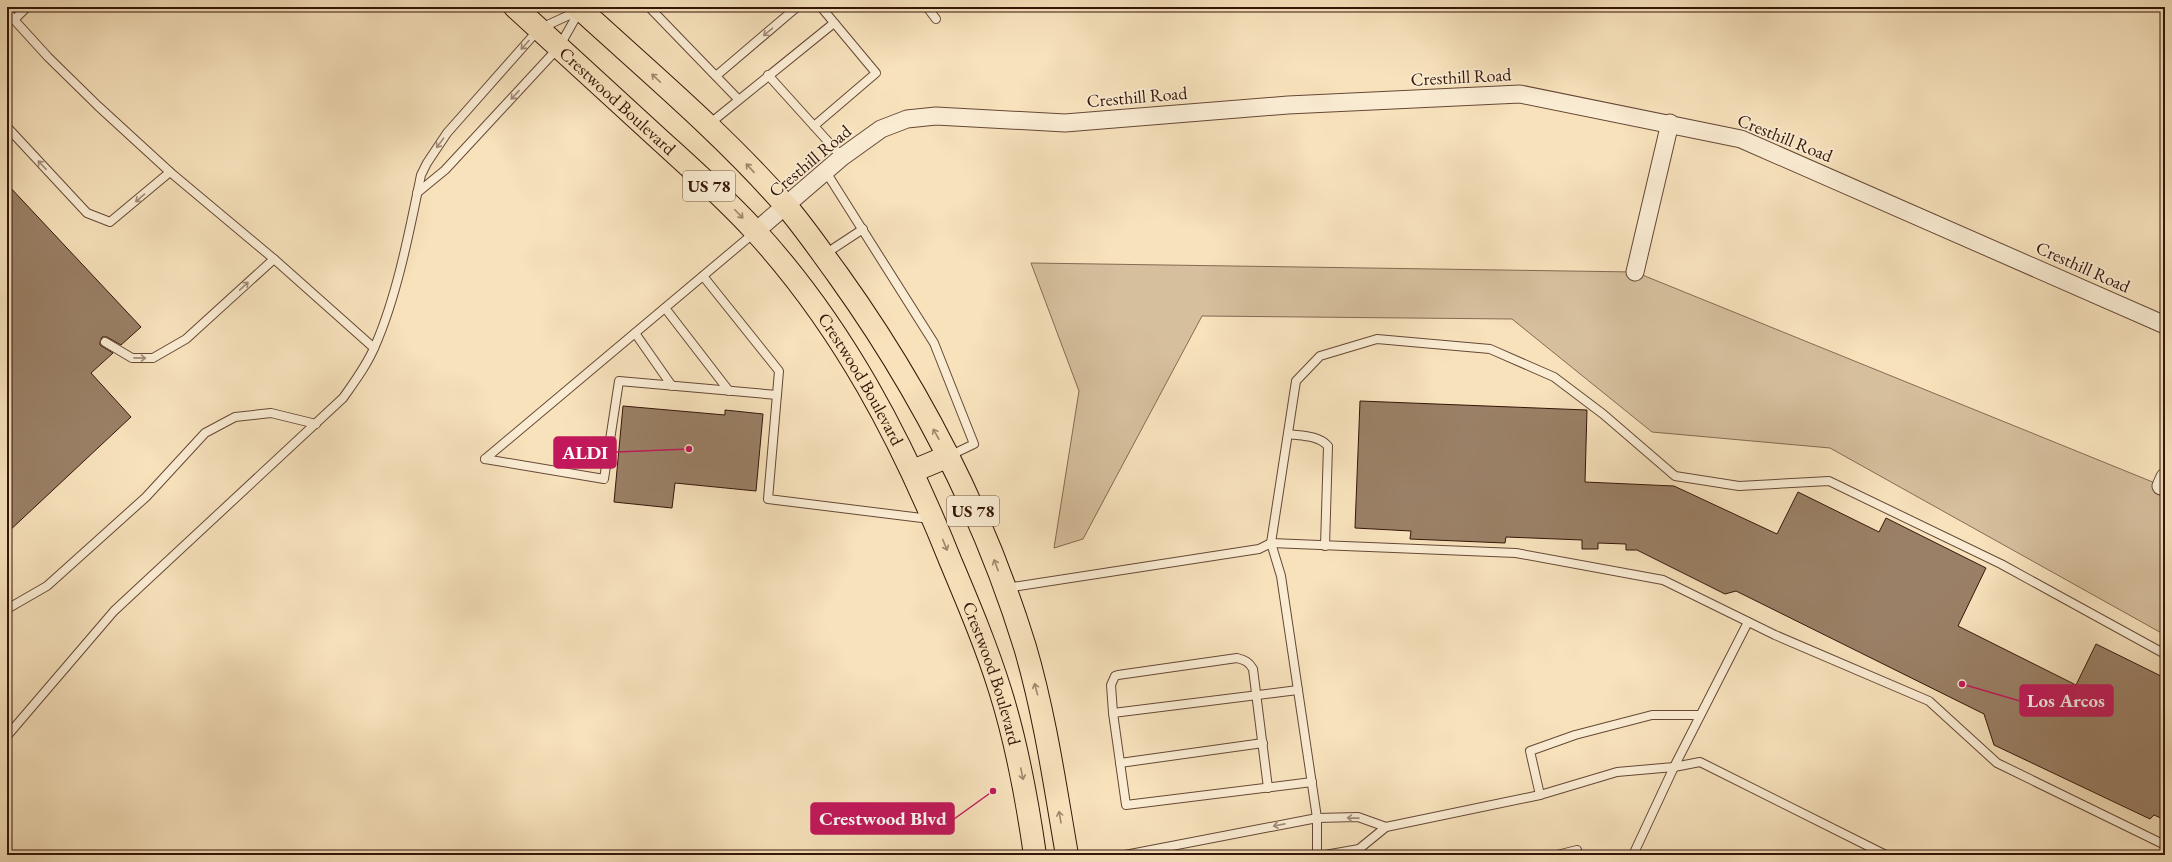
<svg xmlns="http://www.w3.org/2000/svg" width="2172" height="862" viewBox="0 0 2172 862" font-family="'EB Garamond',serif">
<style>
.green{fill:#d6bf9d;stroke:#866a52}
.building{fill:#9a8066;stroke:#351508}
.lines{fill:none;stroke-linecap:round;stroke-linejoin:round}
.service-casing{stroke:#664835;stroke-width:10}
.minor-casing{stroke:#664835;stroke-width:19}
.primary-casing{stroke:#351508;stroke-width:24}
.service{stroke:#faecd3;stroke-width:8}
.minor{stroke:#faecd3;stroke-width:17}
.primary{stroke:#f7e2bc;stroke-width:22}
.oneway{stroke:#a18b78}
.oneway2{stroke:#a0866b}
.labels{text-anchor:middle;stroke-width:3.5;stroke-linejoin:round;paint-order:stroke}
.shield{fill:#faecd3;stroke:#705645;stroke-width:1}
.shield-label{font-size:17px;font-weight:bold;fill:#351508}
.street-label{font-size:18px;fill:#351508;stroke:#faecd3}
.leader{fill:none;stroke:#c2185b;stroke-width:1.5}
.callout-dot{fill:#c2185b;stroke:#faecd3;stroke-width:1.5}
.callout{fill:#c2185b;stroke:#c2185b;stroke-width:1.5}
.callout-label{font-size:19px;text-anchor:middle;font-weight:bold;fill:#fff}
</style>
<rect width="100%" height="100%" fill="#f7e2bc"/>
<filter id="stains"><feTurbulence type="fractalNoise" baseFrequency=".005" numOctaves="4"/><feColorMatrix values="0 0 0 0 .2 0 0 0 0 .09 0 0 0 0 .02 0 0 0 .5 -.17"/></filter>
<radialGradient id="worn" r=".72"><stop offset=".6" stop-color="#630" stop-opacity="0"/><stop offset="1" stop-color="#630" stop-opacity=".3"/></radialGradient>
<path class="green" d="M1031 263 1635 272 2165 487V635L1830 448 1652 432 1512 319 1202 316 1083 539 1054 548 1079 391Z"/>
<g class="building">
<path d="M7 184 141 327 121 345 107 337H102L100 342V345L113 353 91 373 131 417 7 533Z"/>
<path d="M1360 401 1587 410 1585 482 1674 486 1777 534 1798 492 1879 532 1886 518 1986 568 1958 626 2076 685 2096 644 2165 678V820L2154 815 2150 819 1994 745 1984 714 1736 591 1725 594 1637 550H1626V544L1598 543V549H1582V540L1506 537 1505 543 1410 539 1411 531 1355 528Z"/>
<path d="M623 406 725 415V410L763 414 756 491 675 483 672 508 614 502Z"/>
</g>
<g class="lines">
<g class="service-casing">
<g id="service">
<path d="M649 7 738 99"/>
<path d="M927 7 936 19"/>
<path d="M7 12 48 57 98 106 170 172 274 259 374 348"/>
<path d="M14 20 27 7"/>
<path d="M768 75 842 157"/>
<path d="M716 76 797 7"/>
<path d="M708 125 834 23"/>
<path d="M814 126 876 73 821 7"/>
<path d="M7 127 87 213 110 222 170 172"/>
<path d="M826 172 934 343 974 444 949 456"/>
<path d="M417 193 445 170 559 47 580 10"/>
<path d="M825 254 863 229"/>
<path d="M703 276 779 371 768 499 930 519"/>
<path d="M665 308 729 391"/>
<path d="M635 333 672 386"/>
<path d="M105 342 132 358H153L186 339 274 259"/>
<path d="M1288 434C1301 436 1318 435 1328 446L1325 546"/>
<path d="M485 459 604 479 619 381 777 395"/>
<path d="M485 459 754 233"/>
<path d="M1006 588 1259 549 1271 543 1281 576 1317 818V855"/>
<path d="M7 609 47 586 146 497 205 433 235 417 271 413 316 424"/>
<path d="M2165 654 2001 564 1829 481 1739 486 1675 476 1603 414 1554 377 1490 349 1377 339 1320 356 1296 381 1271 543 1516 553 1663 580 1775 635 1929 701 1997 763 2165 845"/>
<path d="M1298 690 1113 713 1126 805 1312 782"/>
<path d="M1113 713 1111 685 1115 676 1118 675 1237 658C1245 660 1249 662 1253 669L1268 788"/>
<path d="M7 736 114 611 343 398C355 381 367 365 375 346 397 296 410 229 421 175L427 163 447 133 539 29 580 10"/>
<path d="M1120 763 1263 743"/>
<path d="M1540 795 1530 751 1575 735 1652 715H1700"/>
<path d="M1125 855 1317 818 1358 817 1386 827"/>
<path d="M1325 855 1359 849 1386 827 1540 795 1617 772 1674 767 1700 762 1886 855"/>
<path d="M1557 855 1577 850 1578 855"/>
<path d="M1633 855 1674 767 1748 622"/>
</g>
</g>
<g class="minor-casing">
<g id="minor">
<path d="M756 231 842 157 881 129 907 119 936 116 1065 123 1288 105 1520 94 1741 139 2165 325"/>
<path d="M1635 272 1670 123"/>
<path d="M2161 486 2165 477"/>
</g>
</g>
<g class="primary-casing">
<g id="primary">
<path id="s1" d="M515 7C563 51 611 95 659 139 692 169 725 198 755 231 843 327 902 440 950 560 968 603 986 645 1000 690 1017 744 1027 799 1035 855"/>
<path d="M578 7C649 72 723 134 786 206 805 228 821 252 838 275 919 388 984 514 1025 647 1045 715 1055 786 1067 855"/>
<path d="M913 471 949 456"/>
</g>
</g>
<use href="#service" class="service"/>
<use href="#minor" class="minor"/>
<use href="#primary" class="primary"/>
</g>
<defs><path id="oneway-shaft" d="M-6 0H5M1.5-3L5.5 0L1.5 3" fill="none" stroke-width="1.6" stroke-linecap="round" stroke-linejoin="round"/></defs>
<g class="oneway">
<use href="#oneway-shaft" transform="translate(768 32) rotate(140)"/>
<use href="#oneway-shaft" transform="translate(525 45) rotate(132)"/>
<use href="#oneway-shaft" transform="translate(515 95) rotate(133)"/>
<use href="#oneway-shaft" transform="translate(440 143) rotate(127)"/>
<use href="#oneway-shaft" transform="translate(42 165) rotate(-133)"/>
<use href="#oneway-shaft" transform="translate(140 198) rotate(139)"/>
<use href="#oneway-shaft" transform="translate(244 286) rotate(-43)"/>
<use href="#oneway-shaft" transform="translate(140 358) rotate(1)"/>
<use href="#oneway-shaft" transform="translate(1353 818) rotate(-179)"/>
<use href="#oneway-shaft" transform="translate(1279 825) rotate(169)"/>
</g>
<g class="oneway2">
<use href="#oneway-shaft" transform="translate(656 78) rotate(-137)"/>
<use href="#oneway-shaft" transform="translate(750 168) rotate(-133)"/>
<use href="#oneway-shaft" transform="translate(739 214) rotate(46)"/>
<use href="#oneway-shaft" transform="translate(936 434) rotate(-119)"/>
<use href="#oneway-shaft" transform="translate(945 545) rotate(68)"/>
<use href="#oneway-shaft" transform="translate(996 565) rotate(-111)"/>
<use href="#oneway-shaft" transform="translate(1036 689) rotate(-105)"/>
<use href="#oneway-shaft" transform="translate(1022 774) rotate(78)"/>
<use href="#oneway-shaft" transform="translate(1060 817) rotate(-100)"/>
</g>
<g class="labels">
<g class="shield">
<rect x="683" y="171" width="52" height="30" rx="3"/>
<rect x="947" y="496" width="52" height="30" rx="3"/>
</g>
<g class="shield-label">
<text x="709" y="192">US 78</text>
<text x="973" y="517">US 78</text>
</g>
<g class="street-label">
<text transform="translate(1461 77) rotate(-3)" y="6">Cresthill Road</text>
<text transform="translate(1137 97) rotate(-5)" y="6">Cresthill Road</text>
<text dy="6" stroke="none"><textPath href="#s1" startOffset="139">Crestwood Boulevard</textPath></text>
<text transform="translate(1785 138) rotate(22)" y="6">Cresthill Road</text>
<text transform="translate(810 161) rotate(-40)" y="6">Cresthill Road</text>
<text transform="translate(2083 267) rotate(24)" y="6">Cresthill Road</text>
<text dy="6" stroke="none"><textPath href="#s1" startOffset="511">Crestwood Boulevard</textPath></text>
<text dy="6" stroke="none"><textPath href="#s1" startOffset="834">Crestwood Boulevard</textPath></text>
</g>
</g>
<path class="leader" d="M689 449L616 452M1962 684L2020 701M993 791L954 819"/>
<g class="callout-dot">
<circle cx="689" cy="449" r="4"/>
<circle cx="1962" cy="684" r="4"/>
<circle cx="993" cy="791" r="4"/>
</g>
<g class="callout">
<rect x="554" y="437" width="62" height="31" rx="4"/>
<rect x="2020" y="685" width="93" height="31" rx="4"/>
<rect x="811" y="803" width="143" height="31" rx="4"/>
</g>
<g class="callout-label">
<text x="585" y="459">ALDI</text>
<text x="2066" y="707">Los Arcos</text>
<text x="883" y="825">Crestwood Blvd</text>
</g>
<rect width="2172" height="862" fill="none" stroke="#f7e2bc" stroke-width="24"/>
<rect x="8" y="8" width="2156" height="846" fill="none" stroke="#351508" stroke-width="2"/>
<rect x="12" y="12" width="2148" height="838" fill="none" stroke="#351508"/>
<rect width="100%" height="100%" filter="url(#stains)"/>
<rect width="100%" height="100%" fill="url(#worn)"/>
</svg>
